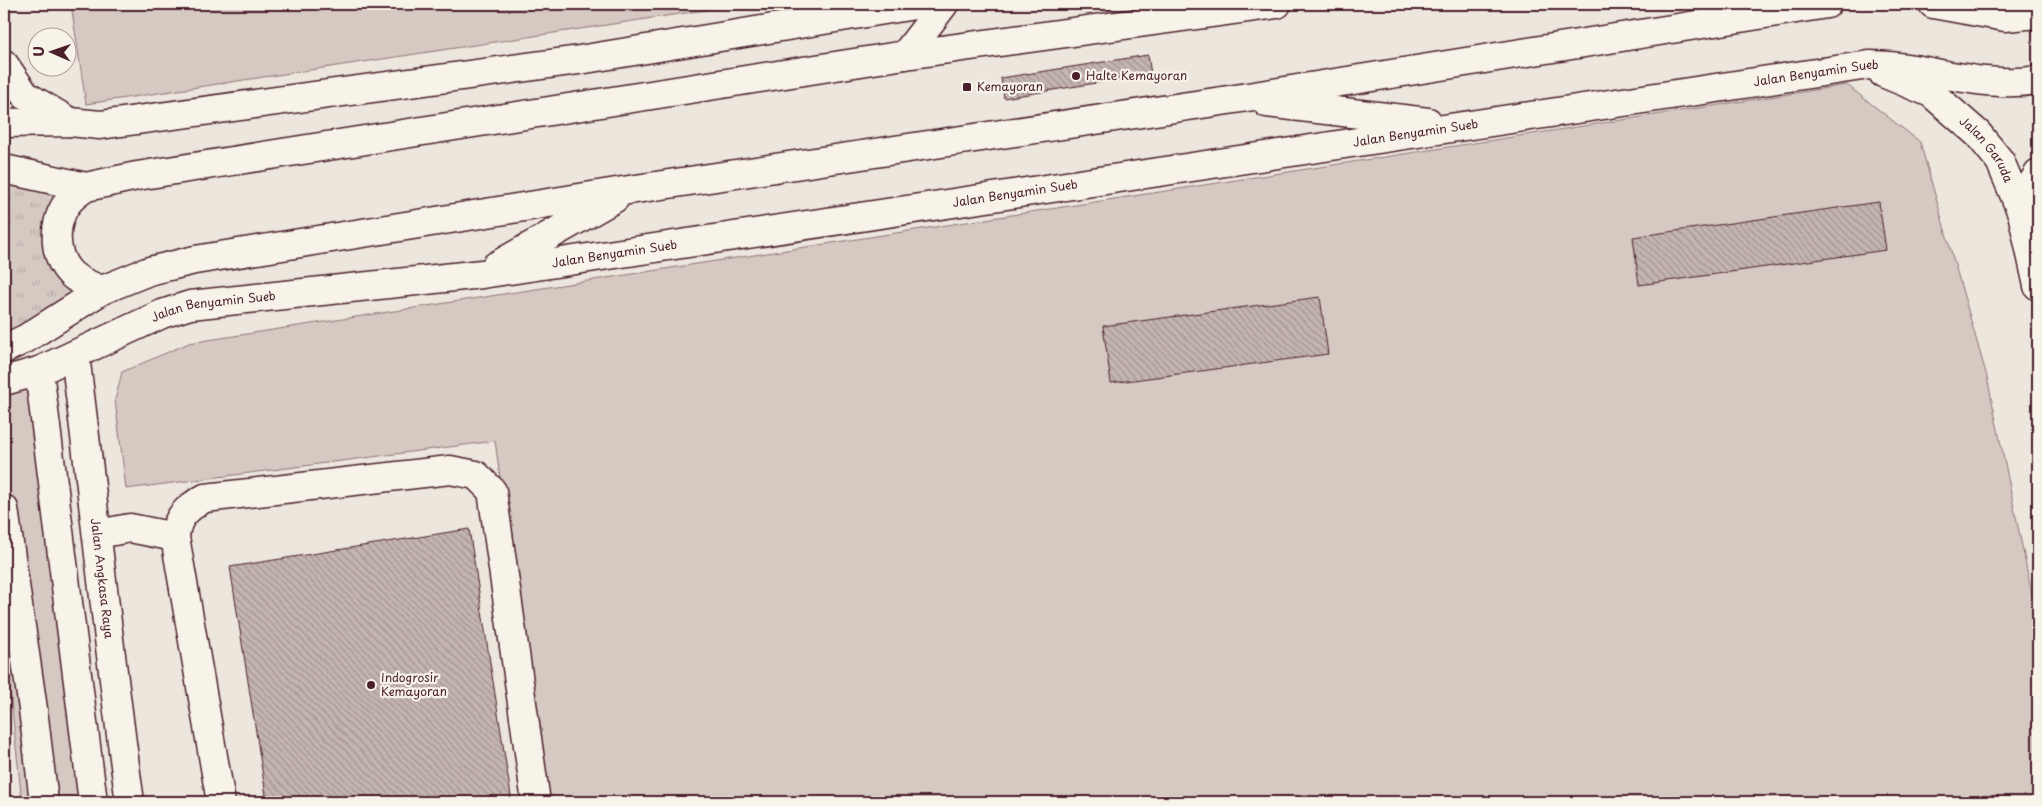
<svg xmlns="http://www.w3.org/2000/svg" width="2042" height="806" viewBox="0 0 2042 806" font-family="'Playpen Sans',sans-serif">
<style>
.green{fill:#d5c9c2;stroke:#907476}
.park{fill:url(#park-tufts);stroke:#907476}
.building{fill:url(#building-back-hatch);stroke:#4a1f2b}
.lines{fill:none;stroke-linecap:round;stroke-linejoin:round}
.minor-casing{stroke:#4a1f2b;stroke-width:31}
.major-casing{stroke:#4a1f2b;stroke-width:31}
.minor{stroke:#f7f3e8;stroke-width:28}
.major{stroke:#f7f3e8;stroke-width:28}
.poi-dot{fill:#4a1f2b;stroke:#f7f3e8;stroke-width:2}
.labels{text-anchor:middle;stroke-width:4.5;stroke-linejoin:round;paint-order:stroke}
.street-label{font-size:12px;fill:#4a1f2b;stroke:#f7f3e8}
.poi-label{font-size:12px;fill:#4a1f2b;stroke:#f7f3e8;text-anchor:start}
</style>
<defs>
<pattern id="park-tufts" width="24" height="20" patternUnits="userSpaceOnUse" patternTransform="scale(1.25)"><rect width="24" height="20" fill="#d5c9c2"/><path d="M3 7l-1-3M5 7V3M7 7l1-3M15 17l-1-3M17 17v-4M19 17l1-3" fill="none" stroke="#b8aca7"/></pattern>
<pattern id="building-back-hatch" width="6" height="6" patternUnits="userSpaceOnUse" patternTransform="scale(1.25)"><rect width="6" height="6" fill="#c4b5b0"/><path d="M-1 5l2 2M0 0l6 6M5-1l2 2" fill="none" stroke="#a1938f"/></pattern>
</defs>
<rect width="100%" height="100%" fill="#ece6dd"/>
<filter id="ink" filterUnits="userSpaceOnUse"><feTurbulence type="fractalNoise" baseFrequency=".02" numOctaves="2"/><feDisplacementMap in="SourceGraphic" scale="10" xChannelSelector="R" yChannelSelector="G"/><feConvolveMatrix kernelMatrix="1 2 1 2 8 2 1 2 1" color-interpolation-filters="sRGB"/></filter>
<g filter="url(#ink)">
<g class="green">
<path d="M71 4H745L86 104Z"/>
<path d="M1847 85 1920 142 1987 377 2038 623V802H545L495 441 126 489 115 400 122 372 189 343Z"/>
<path d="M39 371 92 802H22L4 635V380Z"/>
</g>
<path class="park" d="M4 169 86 187 56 240 102 290 4 350Z"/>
<g class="building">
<path d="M1148 55 1151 74 1004 98 1001 78Z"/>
<path d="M1879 202 1886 250 1639 285 1633 237Z"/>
<path d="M1320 297 1328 354 1111 383 1103 326Z"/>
<path d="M469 529 512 802H267L230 567Z"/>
</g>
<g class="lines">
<g class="minor-casing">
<g id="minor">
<path d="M4 64 25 95 70 122"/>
<path d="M98 534 130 528 175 537"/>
<path d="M221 802 175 537C176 517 188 507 205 498L450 470 476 475 492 491 536 802"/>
</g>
</g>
<g class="major-casing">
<g id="major">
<path d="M1933 4 2005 17 2038 14"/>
<path d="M905 55 944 4"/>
<path id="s1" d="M1883 73 1931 93 1978 134 2000 161 2022 213 2038 286"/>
<path d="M1267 103 1428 122"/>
<path d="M4 123 70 122 100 125 579 60 921 4"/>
<path d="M4 169 86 187 137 176 905 55 1277 4"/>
<path d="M86 187C80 191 73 196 68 202 53 222 52 255 71 274 80 282 91 286 102 290"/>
<path d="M2022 213 2030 187 2038 174"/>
<path d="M496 266 615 198"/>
<path d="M4 349 25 339 102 290 149 271 195 260 629 190 1235 99 1827 4"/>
<path id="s2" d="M75 355C94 504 109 653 130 802"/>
<path d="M39 371 93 802"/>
<path id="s3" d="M4 381 39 371 162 314 190 305 482 274 1869 65C1925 65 1982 90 2038 80"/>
<path d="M4 509 33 709 44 802"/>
</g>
</g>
<use href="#minor" class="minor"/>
<use href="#major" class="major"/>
</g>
</g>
<g class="poi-dot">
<circle cx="1076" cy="76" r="5"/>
<rect x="962" y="82" width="10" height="10" rx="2.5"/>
<circle cx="371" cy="685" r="5"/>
</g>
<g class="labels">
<g class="street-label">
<text dy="4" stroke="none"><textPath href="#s3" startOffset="1844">Jalan Benyamin Sueb</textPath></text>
<text dy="4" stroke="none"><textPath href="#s3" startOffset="1439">Jalan Benyamin Sueb</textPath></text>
<text dy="4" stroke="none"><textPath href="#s1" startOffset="132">Jalan Garuda</textPath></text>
<text dy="4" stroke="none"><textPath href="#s3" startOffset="1034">Jalan Benyamin Sueb</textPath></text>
<text dy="4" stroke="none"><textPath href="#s3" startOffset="629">Jalan Benyamin Sueb</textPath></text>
<text dy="4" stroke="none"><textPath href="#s3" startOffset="224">Jalan Benyamin Sueb</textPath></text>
<text dy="4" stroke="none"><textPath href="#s2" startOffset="225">Jalan Angkasa Raya</textPath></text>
</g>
<g class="poi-label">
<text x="1086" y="80">Halte Kemayoran</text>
<text x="977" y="91">Kemayoran</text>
<text x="381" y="682">Indogrosir<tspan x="381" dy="14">Kemayoran</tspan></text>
</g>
</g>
<rect width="2042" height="806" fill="none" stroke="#f7f3e8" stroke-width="20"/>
<rect x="10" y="10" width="2022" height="786" fill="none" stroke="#4a1f2b" stroke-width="2" filter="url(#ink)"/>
<g transform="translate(52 52) rotate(272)"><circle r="24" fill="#f7f3e8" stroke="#b29e9c"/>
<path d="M0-4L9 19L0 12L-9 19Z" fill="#4a1f2b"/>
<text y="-8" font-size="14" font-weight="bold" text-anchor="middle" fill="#4a1f2b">U</text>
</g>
</svg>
